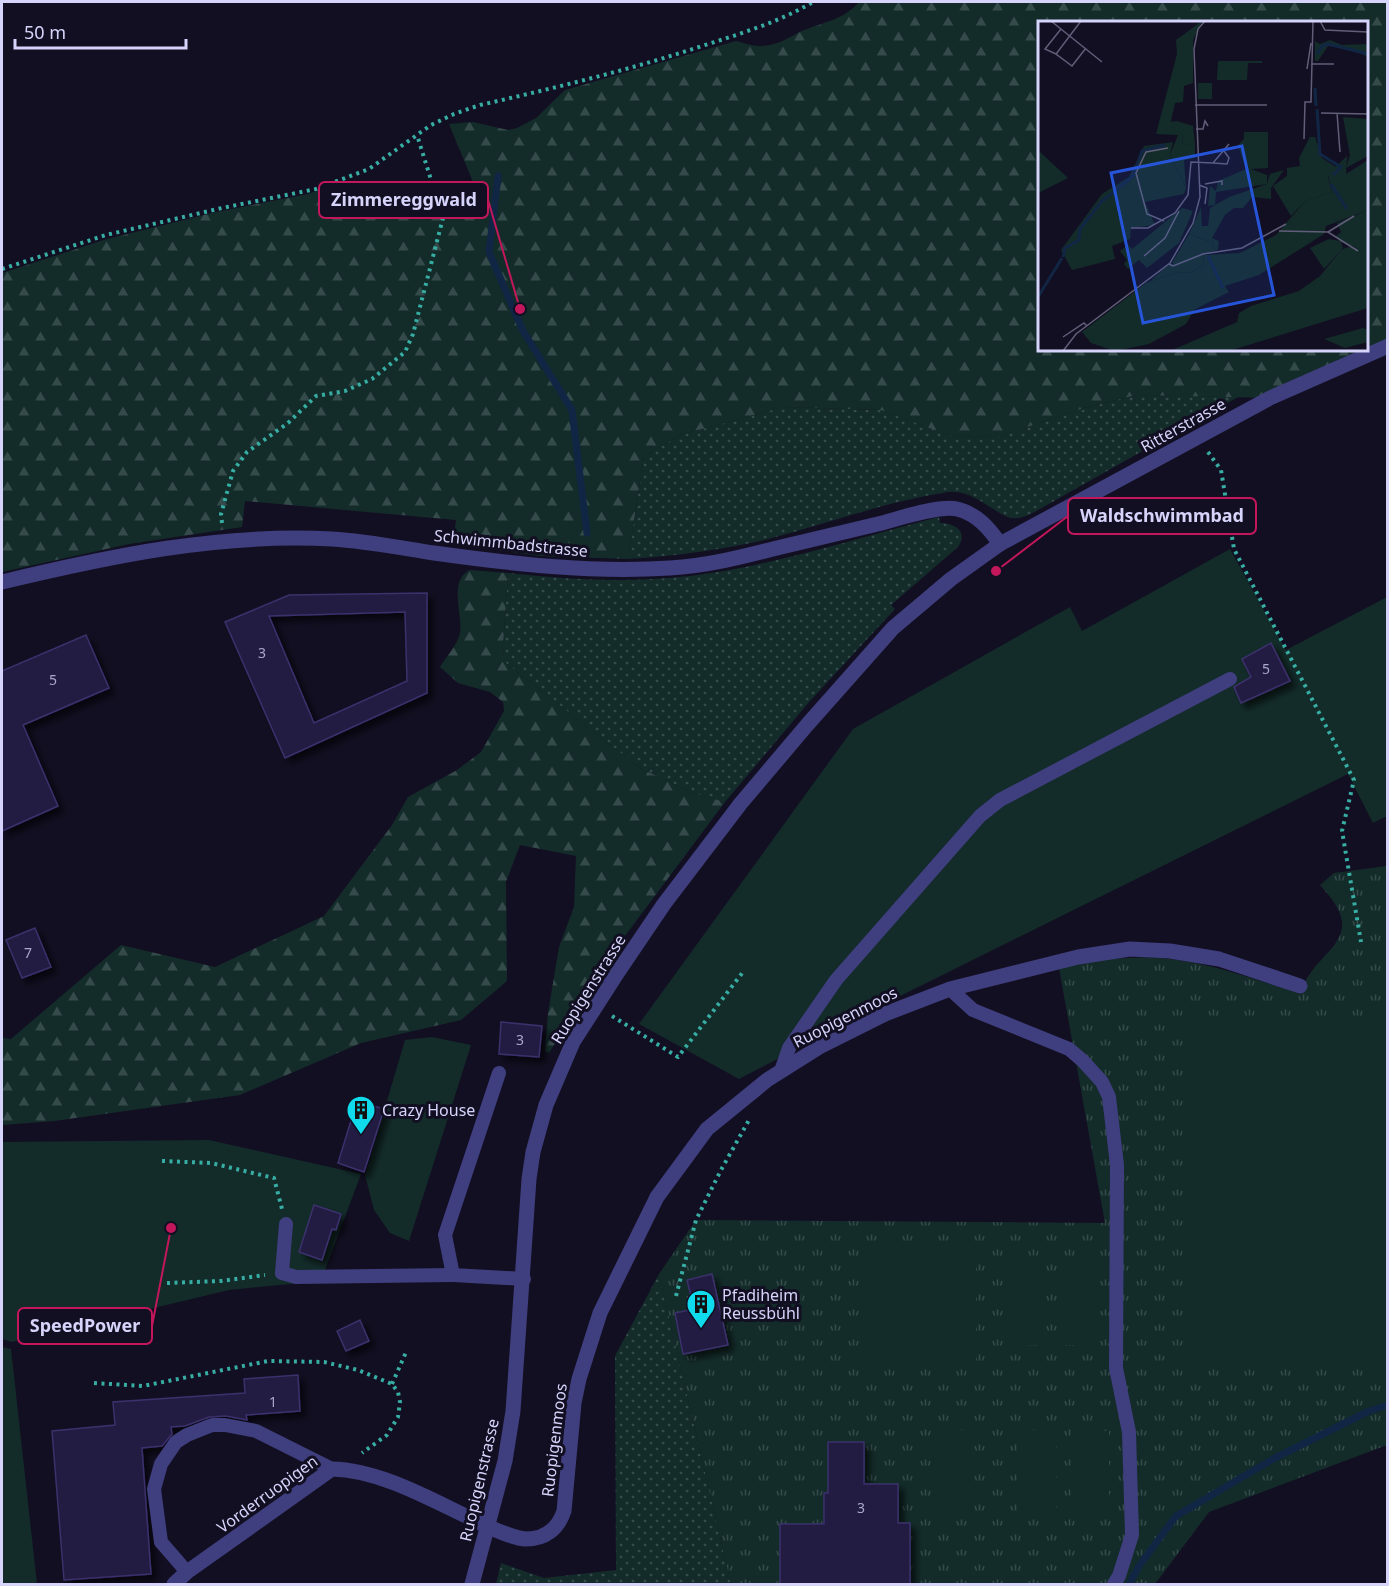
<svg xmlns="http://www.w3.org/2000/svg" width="1389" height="1586" viewBox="0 0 1389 1586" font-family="'Noto Sans',sans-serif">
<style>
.grass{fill:url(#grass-dots)}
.forest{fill:url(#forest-firs);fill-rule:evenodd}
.park{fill:url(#park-tufts)}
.garden{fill:#132c2a}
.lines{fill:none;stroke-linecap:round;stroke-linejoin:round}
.stream{stroke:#112645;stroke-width:7}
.building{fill:#241d42;stroke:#3b306c;stroke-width:1.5;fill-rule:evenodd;filter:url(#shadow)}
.path{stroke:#37ada3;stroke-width:4;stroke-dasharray:3 4.5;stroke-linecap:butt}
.service{stroke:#3f3e7e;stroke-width:14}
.minor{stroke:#3f3e7e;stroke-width:15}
.tertiary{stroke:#3f3e7e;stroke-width:15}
.labels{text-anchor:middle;stroke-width:6;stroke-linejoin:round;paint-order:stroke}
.number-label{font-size:14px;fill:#aaa6ce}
.street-label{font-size:16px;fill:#d7d4fc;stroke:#120f22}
.poi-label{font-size:16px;fill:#d7d4fc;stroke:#120f22;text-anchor:start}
.inset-river{fill:none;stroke:#112645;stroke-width:3}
.inset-road{fill:none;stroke:#615e79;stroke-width:1.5}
.view{fill:#2655da;fill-opacity:0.15;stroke:#2655da;stroke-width:3}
.inset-edge{fill:none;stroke:#d7d4fc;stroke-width:3}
.leader{fill:none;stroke:#c2185b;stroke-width:2}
.callout-dot{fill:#c2185b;stroke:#120f22;stroke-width:2}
.callout{fill:#120f22;stroke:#c2185b;stroke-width:2}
.callout-label{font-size:18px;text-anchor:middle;font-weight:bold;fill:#d7d4fc}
</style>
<defs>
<pattern id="grass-dots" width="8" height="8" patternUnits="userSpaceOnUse" patternTransform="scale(1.5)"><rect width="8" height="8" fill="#132c2a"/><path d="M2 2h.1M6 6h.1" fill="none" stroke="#354a4a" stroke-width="1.8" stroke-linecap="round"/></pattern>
<pattern id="forest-firs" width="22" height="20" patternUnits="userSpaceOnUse" patternTransform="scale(1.5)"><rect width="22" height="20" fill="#132c2a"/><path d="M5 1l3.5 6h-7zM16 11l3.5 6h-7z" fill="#354a4a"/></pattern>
<pattern id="park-tufts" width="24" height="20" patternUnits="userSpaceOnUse" patternTransform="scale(1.5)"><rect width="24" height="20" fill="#132c2a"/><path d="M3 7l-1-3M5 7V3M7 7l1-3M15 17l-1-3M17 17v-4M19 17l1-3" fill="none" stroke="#354a4a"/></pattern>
<filter id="shadow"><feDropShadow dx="5.5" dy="5.5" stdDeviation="3" flood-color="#0009"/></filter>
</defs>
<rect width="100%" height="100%" fill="#120f22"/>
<g class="grass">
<path d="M1136 395 1238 397 1047 505C1039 509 1028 517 1018 518 1000 522 977 488 948 492 887 501 827 524 768 539 721 550 676 556 628 559L644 456 680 435 783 407 881 410 955 437 1000 436 1084 408Z"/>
<path d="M939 517 940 523C954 523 969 531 958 547L891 605 895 609 809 702 725 802 693 793 640 768 502 660 508 573C568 580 629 583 690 576 773 566 857 538 939 517Z"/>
<path d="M659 1274 731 1584H496L501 1563 544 1578 616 1570 615 1356Z"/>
</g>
<g class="forest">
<path d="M859 2H1387V346L1270 398 1136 395 1084 408 1000 436 954 437 881 410 783 407 680 435 644 456 628 559 540 556 453 544 456 520 245 501 242 527 129 544 2 572V273L107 239 216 212 308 194 334 185 411 209 476 189 449 124 473 122 508 130 517 128 536 118 565 90 736 41C744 43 755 47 763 46 778 45 790 37 802 31 823 22 844 20 859 2ZM1040 22H1366V350H1040Z"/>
<path d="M470 570 508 573 502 660 640 768 693 793 725 802 607 960 549 1053 545 1051 548 1013 559 947 574 907 576 856 520 845 506 882 507 981 461 1020 361 1043 240 1095 54 1121 2 1125V1038L11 1039 121 945 215 967 324 916 392 825 408 797 457 770 481 752 504 711 503 702 490 692 458 683 440 667C446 657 458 644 460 633 463 615 448 580 470 570Z"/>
</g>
<path class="park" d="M1387 866V1445L1209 1512 1155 1584H731L659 1274 696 1220 1105 1223 1059 968C1097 959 1139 954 1178 960 1219 966 1259 981 1299 993 1303 984 1308 976 1314 968 1331 948 1354 933 1335 904 1331 897 1325 891 1320 885L1334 873Z"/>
<g class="garden">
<path d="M1230 549 1286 650 1387 597V816L1373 823 1348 774 874 1009 739 1079 639 1024 853 729 1070 607 1082 631Z"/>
<path d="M1185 1018H1387V1361L1186 1362Z"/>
<path d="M432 1037 471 1045 409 1241 390 1233 374 1210 365 1175 405 1040Z"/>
<path d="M209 1140 361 1174 321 1281 229 1290 12 1342 2 1339V1142Z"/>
<rect x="861" y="1244" width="115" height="125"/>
<path d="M1058 1263H1096V1345H1059Z"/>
<rect x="1005" y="1264" width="38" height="81"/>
<path d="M2 1347 11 1349 37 1584H2Z"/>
<path d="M934 1430H971V1511H933Z"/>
<rect x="1018" y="1430" width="38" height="82"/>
<path d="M1071 1430 1109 1431V1512H1071Z"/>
</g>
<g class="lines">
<g class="stream">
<path d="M498 176 489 252 523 331 572 410 587 533"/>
<path d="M1129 1584 1139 1566 1176 1516 1275 1458 1369 1411 1388 1405"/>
</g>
</g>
<g class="building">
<path d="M427 593V693L285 758 225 622 289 595ZM405 612 407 681 314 723 269 616Z"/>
<path d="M86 635 109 688 23 725 58 806 2 831V671Z"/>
<path d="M1271 643 1290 681 1241 703 1234 687 1251 677 1242 659Z"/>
<path d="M35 928 51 967 22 978 6 940Z"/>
<path d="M501 1022 542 1026 539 1057 499 1054Z"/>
<path d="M357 1101 384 1109 364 1172 338 1163Z"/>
<path d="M314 1205 341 1214 336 1230 332 1229 322 1260 299 1252Z"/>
<path d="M712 1274 728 1345 683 1354 675 1313 694 1309 687 1280Z"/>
<path d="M360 1320 369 1341 346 1351 337 1331Z"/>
<path d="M298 1375 300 1411 246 1415 247 1420 226 1416 209 1417 185 1426 171 1427 172 1434 162 1446 142 1448 151 1574 64 1580 52 1431 115 1425 113 1402 245 1393 244 1379Z"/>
<path d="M828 1442H864V1484H898V1523H910V1584H780V1524H824V1493H828Z"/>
</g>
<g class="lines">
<g class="path">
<path d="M2 269 106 235 222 208 316 189 369 169 431 125 454 114 480 105C555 88 629 70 702 46 740 34 779 22 813 2"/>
<path d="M1208 452 1221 470 1234 549 1354 780 1342 831 1361 942"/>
<path d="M222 523 221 514 233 471 247 452 288 423 316 396 345 391 372 379 405 352 413 334 443 218 417 135"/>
<path d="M612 1016 678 1057 743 972"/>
<path d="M162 1161 211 1163 274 1178 282 1209"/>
<path d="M167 1283 221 1281 265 1275"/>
<path d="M676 1296 696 1220 721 1170 749 1120"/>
<path d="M94 1383 143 1386 268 1361 324 1362 358 1370 392 1384 398 1392 400 1402 398 1417 387 1435 362 1453"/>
<path d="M392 1384 407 1350"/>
</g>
<g class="service">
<path d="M950 989 973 1010 1069 1049 1083 1061 1102 1082 1109 1097 1117 1165 1116 1368 1129 1432 1132 1535 1119 1576 1114 1584"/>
<path d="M781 1071 789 1048 836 980 980 816 1000 800 1230 679"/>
<path d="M499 1073 445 1235 453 1275 524 1279"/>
<path d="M286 1224 282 1273 296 1277 453 1275"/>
<path d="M187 1572 161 1542 154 1489 161 1464 176 1442 187 1435 212 1425H225L256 1431 332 1469"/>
</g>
<g class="minor">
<path d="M2 582C110 556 220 533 332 539 366 541 401 548 434 553 513 564 591 573 670 568 706 566 742 557 777 548 812 540 847 531 882 523 900 518 940 505 957 509 977 514 989 528 1000 544"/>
<path d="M174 1584 187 1572 332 1469C379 1470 428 1498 470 1518 485 1525 510 1538 526 1539 545 1539 558 1529 564 1511L574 1403 579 1379 600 1313 657 1197 707 1129 767 1080 821 1046 885 1014 950 989 1078 957 1130 949 1170 951 1219 959 1300 986"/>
</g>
<path class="tertiary" d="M472 1584 505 1461 513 1411 529 1179 533 1152 546 1105 573 1042 618 972 664 904 741 803 807 725 893 628 951 579 1000 544 1270 398 1388 346"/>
</g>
<defs>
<g id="building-pin" transform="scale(1.5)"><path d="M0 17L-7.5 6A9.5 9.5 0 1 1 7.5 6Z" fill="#10dbec" stroke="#120f22"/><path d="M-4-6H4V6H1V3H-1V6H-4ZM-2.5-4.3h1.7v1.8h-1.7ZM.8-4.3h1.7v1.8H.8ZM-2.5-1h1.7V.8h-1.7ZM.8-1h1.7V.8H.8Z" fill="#111"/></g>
</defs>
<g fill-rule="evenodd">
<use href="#building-pin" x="361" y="1110"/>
<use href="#building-pin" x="701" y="1304"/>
</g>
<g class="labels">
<g class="number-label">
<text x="262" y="658">3</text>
<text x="1266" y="674">5</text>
<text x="53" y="685">5</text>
<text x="28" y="958">7</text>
<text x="520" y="1045">3</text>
<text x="273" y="1407">1</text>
<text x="861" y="1513">3</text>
</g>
<g class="street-label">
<text transform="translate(1183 425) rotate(-29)" y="6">Ritterstrasse</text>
<text transform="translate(511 543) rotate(6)" y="6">Schwimmbadstrasse</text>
<text transform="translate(588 989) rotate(-58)" y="6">Ruopigenstrasse</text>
<text transform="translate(845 1017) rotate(-27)" y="6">Ruopigenmoos</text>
<text transform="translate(554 1440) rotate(-83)" y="6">Ruopigenmoos</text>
<text transform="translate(479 1480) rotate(-77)" y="6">Ruopigenstrasse</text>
<text transform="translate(267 1494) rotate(-36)" y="6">Vorderruopigen</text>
</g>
<g class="poi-label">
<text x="382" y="1116">Crazy House</text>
<text x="722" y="1301">Pfadiheim<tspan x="722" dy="18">Reussbühl</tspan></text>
</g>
</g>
<g transform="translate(1038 21)">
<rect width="330" height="330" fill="#120f22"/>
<path d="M164 0 155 19V62L146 65 145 81 137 82 133 100 144 114 145 125 157 122V137L146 139 148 167 132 134 140 114 118 113 139 33 138 19ZM272 116H277L284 137 300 147 290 156 294 171 267 180 253 195 235 165 249 155V147L262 145 261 137ZM2 131 30 157 0 172V134ZM151 213 175 222 176 230 137 244 134 242ZM165 234 166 244 154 251 137 252 111 261 129 245Z" fill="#132c2a"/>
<path d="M292 19 304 24 330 23V36L312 27 290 25 280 40H277V20L282 23ZM139 100 155 105 157 122 145 125 144 114 136 111 132 101ZM309 135 308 153 330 139V189L288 205 286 213 221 254 187 265 191 271 156 289 148 303 111 323 77 330 53 322 44 311 108 262 137 252 154 251 166 244 165 234 202 232 238 214 267 180 294 171 290 153ZM246 149 233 167V178L214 176 205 187H196L187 194 174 217 181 220 180 229 176 230 175 222 151 213 163 186 164 205H170L172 187 191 176 229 163 232 153ZM310 226 330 227V287L191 330H132L199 301 201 292 213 285 261 270 282 255 303 229ZM325 307 330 309V321L307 327 286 318Z" fill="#132c2a"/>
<path d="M305 96 330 98V135L308 147 312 134Z" fill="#132c2a"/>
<path d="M135 121 132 134 148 167 146 173 107 181 117 204 93 207 92 218 74 225 77 238 34 249 23 229 64 173 91 156 106 125Z" fill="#132c2a"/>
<path d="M180 40H224V42H210L209 59H179ZM160 62H174V78H160ZM206 111H230V147L213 148 229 154V163L178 171 177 184 170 185 172 165 178 170 180 160 208 148 200 124 206 118ZM97 169 104 202 83 206 76 174ZM144 187 155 190 141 222 109 247 101 239 90 248 86 243 89 239 82 230 90 224 94 228ZM330 189V227L324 229 303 221 305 227 286 248 272 227 291 218 302 220 298 215 303 211 299 202ZM67 204 74 235 54 240 47 209Z" fill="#132c2a"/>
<path class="inset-river" d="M279 33 284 25 290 23 330 33M277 67 278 85M279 88 282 133 303 146 295 154M293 163 309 188M170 235 185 267M25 236 27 227 41 219 42 208 63 181 95 155 104 130 127 124M0 276 24 237"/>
<path class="inset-road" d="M13 0 64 41M43 0 18 33 34 45 48 27M282 0 287 9 330 11M18 33 7 28 23 8M273 43H296M269 48 273 22M157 84H229M283 92 330 93M299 92 302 131M158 108H165L167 100 170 105M266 118 267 81H273L275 0M175 142 189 143 191 137 186 130M167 163 184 160V164M161 164 169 167 167 183M126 200 109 193 98 152 108 131 130 127M93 207H110L137 192 150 174 153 141 175 142 191 123M241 210 290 211 320 230M290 211 316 195M106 235 127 217 141 190M131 243 135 245 165 233 204 227 248 203M25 316 46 302 49 305M25 330 38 313 132 242 155 202 162 176 156 28 160 8 167 0"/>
<path class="view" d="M204 125 236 274 105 302 73 152Z"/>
<rect width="330" height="330" class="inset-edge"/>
</g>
<path class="leader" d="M520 309L488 200M996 571L1068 516M171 1228L152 1326"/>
<g class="callout-dot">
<circle cx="520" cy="309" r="6"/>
<circle cx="996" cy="571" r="6"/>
<circle cx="171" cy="1228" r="6"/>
</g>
<g class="callout">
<rect x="319" y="182" width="169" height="36" rx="6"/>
<rect x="1068" y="498" width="188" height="36" rx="6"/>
<rect x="18" y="1308" width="134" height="36" rx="6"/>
</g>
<g class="callout-label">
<text x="404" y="206">Zimmereggwald</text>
<text x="1162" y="522">Waldschwimmbad</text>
<text x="85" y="1332">SpeedPower</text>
</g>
<rect width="1389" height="1586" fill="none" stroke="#d7d4fc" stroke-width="6"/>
<path d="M15 39v9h171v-9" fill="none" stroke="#d7d4fc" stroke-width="3"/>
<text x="24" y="39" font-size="18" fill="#d7d4fc" stroke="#120f22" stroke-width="4.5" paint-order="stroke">50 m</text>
</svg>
